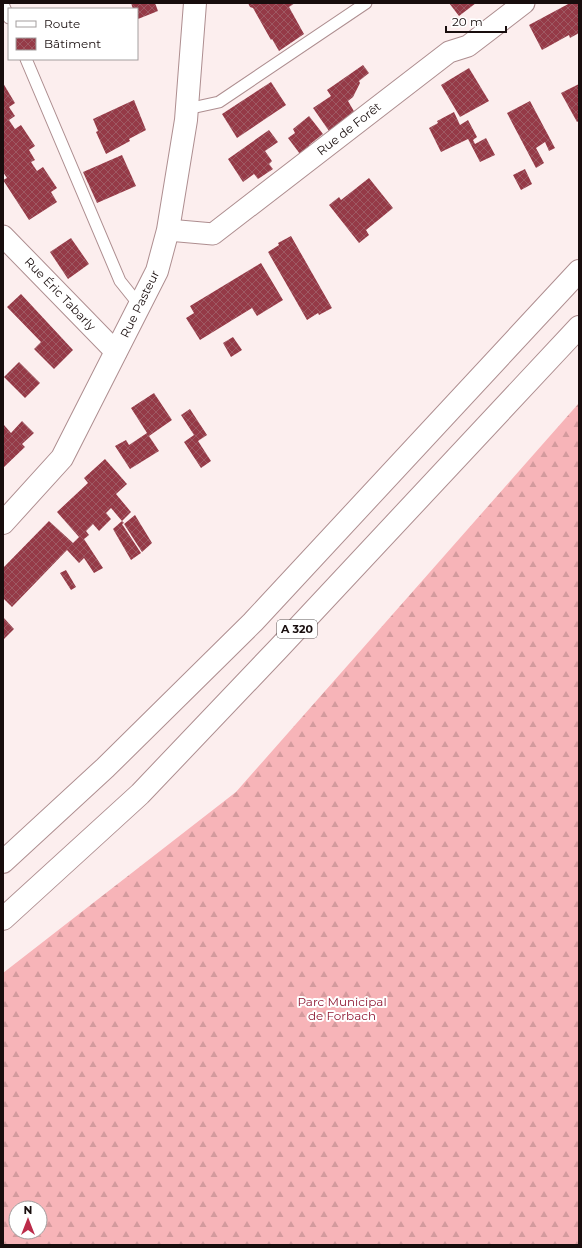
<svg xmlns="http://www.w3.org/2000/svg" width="582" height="1248" viewBox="0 0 582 1248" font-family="Montserrat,sans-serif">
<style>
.forest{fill:url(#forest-firs);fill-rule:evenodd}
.building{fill:url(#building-cross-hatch)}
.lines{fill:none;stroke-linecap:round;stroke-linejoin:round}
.service-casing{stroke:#ae8e90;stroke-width:13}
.minor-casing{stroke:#ae8e90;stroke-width:23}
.secondary-casing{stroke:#ae8e90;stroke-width:24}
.motorway-casing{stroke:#ae8e90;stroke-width:24}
.service{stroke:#fff;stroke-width:11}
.minor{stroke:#fff;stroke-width:21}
.secondary{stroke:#fff;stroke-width:22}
.motorway{stroke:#fff;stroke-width:22}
.labels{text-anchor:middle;stroke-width:4;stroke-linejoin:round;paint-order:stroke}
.shield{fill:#fff;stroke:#5d5656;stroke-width:1}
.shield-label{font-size:11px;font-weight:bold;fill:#180d0d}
.street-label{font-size:12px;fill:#180d0d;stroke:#fff}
.park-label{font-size:12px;fill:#8f1934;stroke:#fff}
</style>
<defs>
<pattern id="forest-firs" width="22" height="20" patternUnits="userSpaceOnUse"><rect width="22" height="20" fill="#f7b4b8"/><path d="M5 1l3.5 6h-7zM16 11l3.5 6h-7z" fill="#d39a9d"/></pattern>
<pattern id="building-cross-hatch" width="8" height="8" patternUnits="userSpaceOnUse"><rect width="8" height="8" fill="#953a47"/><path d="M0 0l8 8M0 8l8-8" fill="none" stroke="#9e5963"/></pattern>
</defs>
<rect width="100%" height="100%" fill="#fceeee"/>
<path class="forest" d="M579 403V1245H3V973L236 792ZM16 1208H40V1232H16Z"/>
<g class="building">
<path d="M131 3H155L158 11 138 19 137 9H133Z"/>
<path d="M248 3H295L289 7 304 34 279 51 272 39 271 40 253 8 250 7Z"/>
<path d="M449 3H476L459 16Z"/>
<path d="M570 3H579V33L570 38 569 35 542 50 529 25Z"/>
<path d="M363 65 369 73 359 81 360 83 353 97 348 101 355 113 329 131 313 108 331 96 327 90Z"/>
<path d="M469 68 489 101 460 117 441 85Z"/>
<path d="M271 82 286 105 237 138 222 114Z"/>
<path d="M3 83 15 103 9 107 15 116 9 120 15 129 21 125 35 146 29 150 35 160 31 162 37 171 43 167 57 188 51 192 57 202 29 220 3 180 7 178 3 172Z"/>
<path d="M579 84V121L577 122 561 93Z"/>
<path d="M134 100 146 130 129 139 130 141 106 154 96 132 98 131 93 119Z"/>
<path d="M530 101 555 148 549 151 545 142 536 148 544 163 536 168 507 113Z"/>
<path d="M454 112 460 125 468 120 477 137 473 140 475 144 486 138 495 155 480 162 468 139 441 152 429 128 438 123 437 121Z"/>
<path d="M309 116 323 134 309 145 310 146 300 154 288 138 295 133 293 129Z"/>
<path d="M269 130 278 142 265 151 272 161 269 164 273 169 258 179 254 174 243 182 228 159Z"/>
<path d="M122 155 136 186 97 203 83 172Z"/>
<path d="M525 169 532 184 521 190 513 175Z"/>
<path d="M369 178 393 208 366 230 369 235 359 243 329 205 339 197 341 200Z"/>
<path d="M291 236 332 308 319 315 318 313 307 320 268 252 279 245 278 243Z"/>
<path d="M71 238 89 264 68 279 50 252Z"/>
<path d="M261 263 283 300 257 316 252 308 200 340 186 318 194 313 190 306Z"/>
<path d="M21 294 73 350 54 369 34 349 41 342 7 307Z"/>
<path d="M233 337 242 350 231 357 223 343Z"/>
<path d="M19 362 40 383 25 398 4 377Z"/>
<path d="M154 393 172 420 149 436 159 451 130 469 115 446 126 440 129 445 147 433 131 408Z"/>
<path d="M190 409 207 435 198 441 211 461 201 468 184 442 194 435 181 415Z"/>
<path d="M22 421 34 433 22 444 25 447 3 468V426L4 425 11 433Z"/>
<path d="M105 459 127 484 116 494 131 512 122 521 111 508 106 513 111 519 99 531 93 524 86 531 89 535 84 539 103 568 94 573 84 558 79 563 67 550 12 607 3 598V568L49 521 73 543 79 537 57 512 88 483 84 478Z"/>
<path d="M135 515 152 543 142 552 124 524Z"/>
<path d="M122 521 124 523 122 524 141 553 131 560 113 529Z"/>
<path d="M66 570 76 587 71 590 60 573Z"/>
<path d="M3 617 14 629 3 640Z"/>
</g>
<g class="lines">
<g class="service-casing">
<g id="service">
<path d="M3 4 9 18"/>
<path d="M26 59 120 281 140 306"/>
<path d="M187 109 219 102 366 3"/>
</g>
</g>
<g class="minor-casing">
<g id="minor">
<path d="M168 230 213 234 449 52 468 46 524 3"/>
<path d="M3 236 116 352"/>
</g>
</g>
<g class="secondary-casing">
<path id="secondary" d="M3 523 62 458 157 271 168 230 186 120 195 3"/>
</g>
<g class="motorway-casing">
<g id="motorway">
<path d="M3 862 105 768 253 622 579 271"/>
<path d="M3 919 140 794 279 648 579 327"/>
</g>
</g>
<use href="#service" class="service"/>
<use href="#minor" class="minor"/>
<use href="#secondary" class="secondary"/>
<use href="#motorway" class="motorway"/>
</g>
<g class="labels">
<rect class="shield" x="277" y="620" width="40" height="18" rx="3"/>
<g class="shield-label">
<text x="297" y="633">A 320</text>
</g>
<g class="street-label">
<text transform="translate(349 129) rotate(-38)" y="4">Rue de Forêt</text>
<text transform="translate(60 294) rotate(46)" y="4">Rue Éric Tabarly</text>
<text transform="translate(140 304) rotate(-64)" y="4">Rue Pasteur</text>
</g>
<g class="park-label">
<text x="342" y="1006">Parc Municipal<tspan x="342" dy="14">de Forbach</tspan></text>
</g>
</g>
<rect width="582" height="1248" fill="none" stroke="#180d0d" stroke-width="8"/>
<rect x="8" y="8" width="130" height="52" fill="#ffffff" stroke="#a39e9e"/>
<rect x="16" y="21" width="20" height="6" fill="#ffffff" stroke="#a39e9e"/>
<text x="44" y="28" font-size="12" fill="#180d0d">Route</text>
<rect x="16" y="38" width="20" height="12" fill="url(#building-cross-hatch)" stroke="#a39e9e"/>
<text x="44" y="48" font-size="12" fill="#180d0d">Bâtiment</text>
<g transform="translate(28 1220)"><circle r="19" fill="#ffffff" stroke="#a39e9e"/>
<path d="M0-3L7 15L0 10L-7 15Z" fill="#bb2b49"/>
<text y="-6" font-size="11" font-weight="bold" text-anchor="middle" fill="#180d0d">N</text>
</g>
<path d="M446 26v6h60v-6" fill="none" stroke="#180d0d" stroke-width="2"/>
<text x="452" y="26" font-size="12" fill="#180d0d" stroke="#ffffff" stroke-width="3" paint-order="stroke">20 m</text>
</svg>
